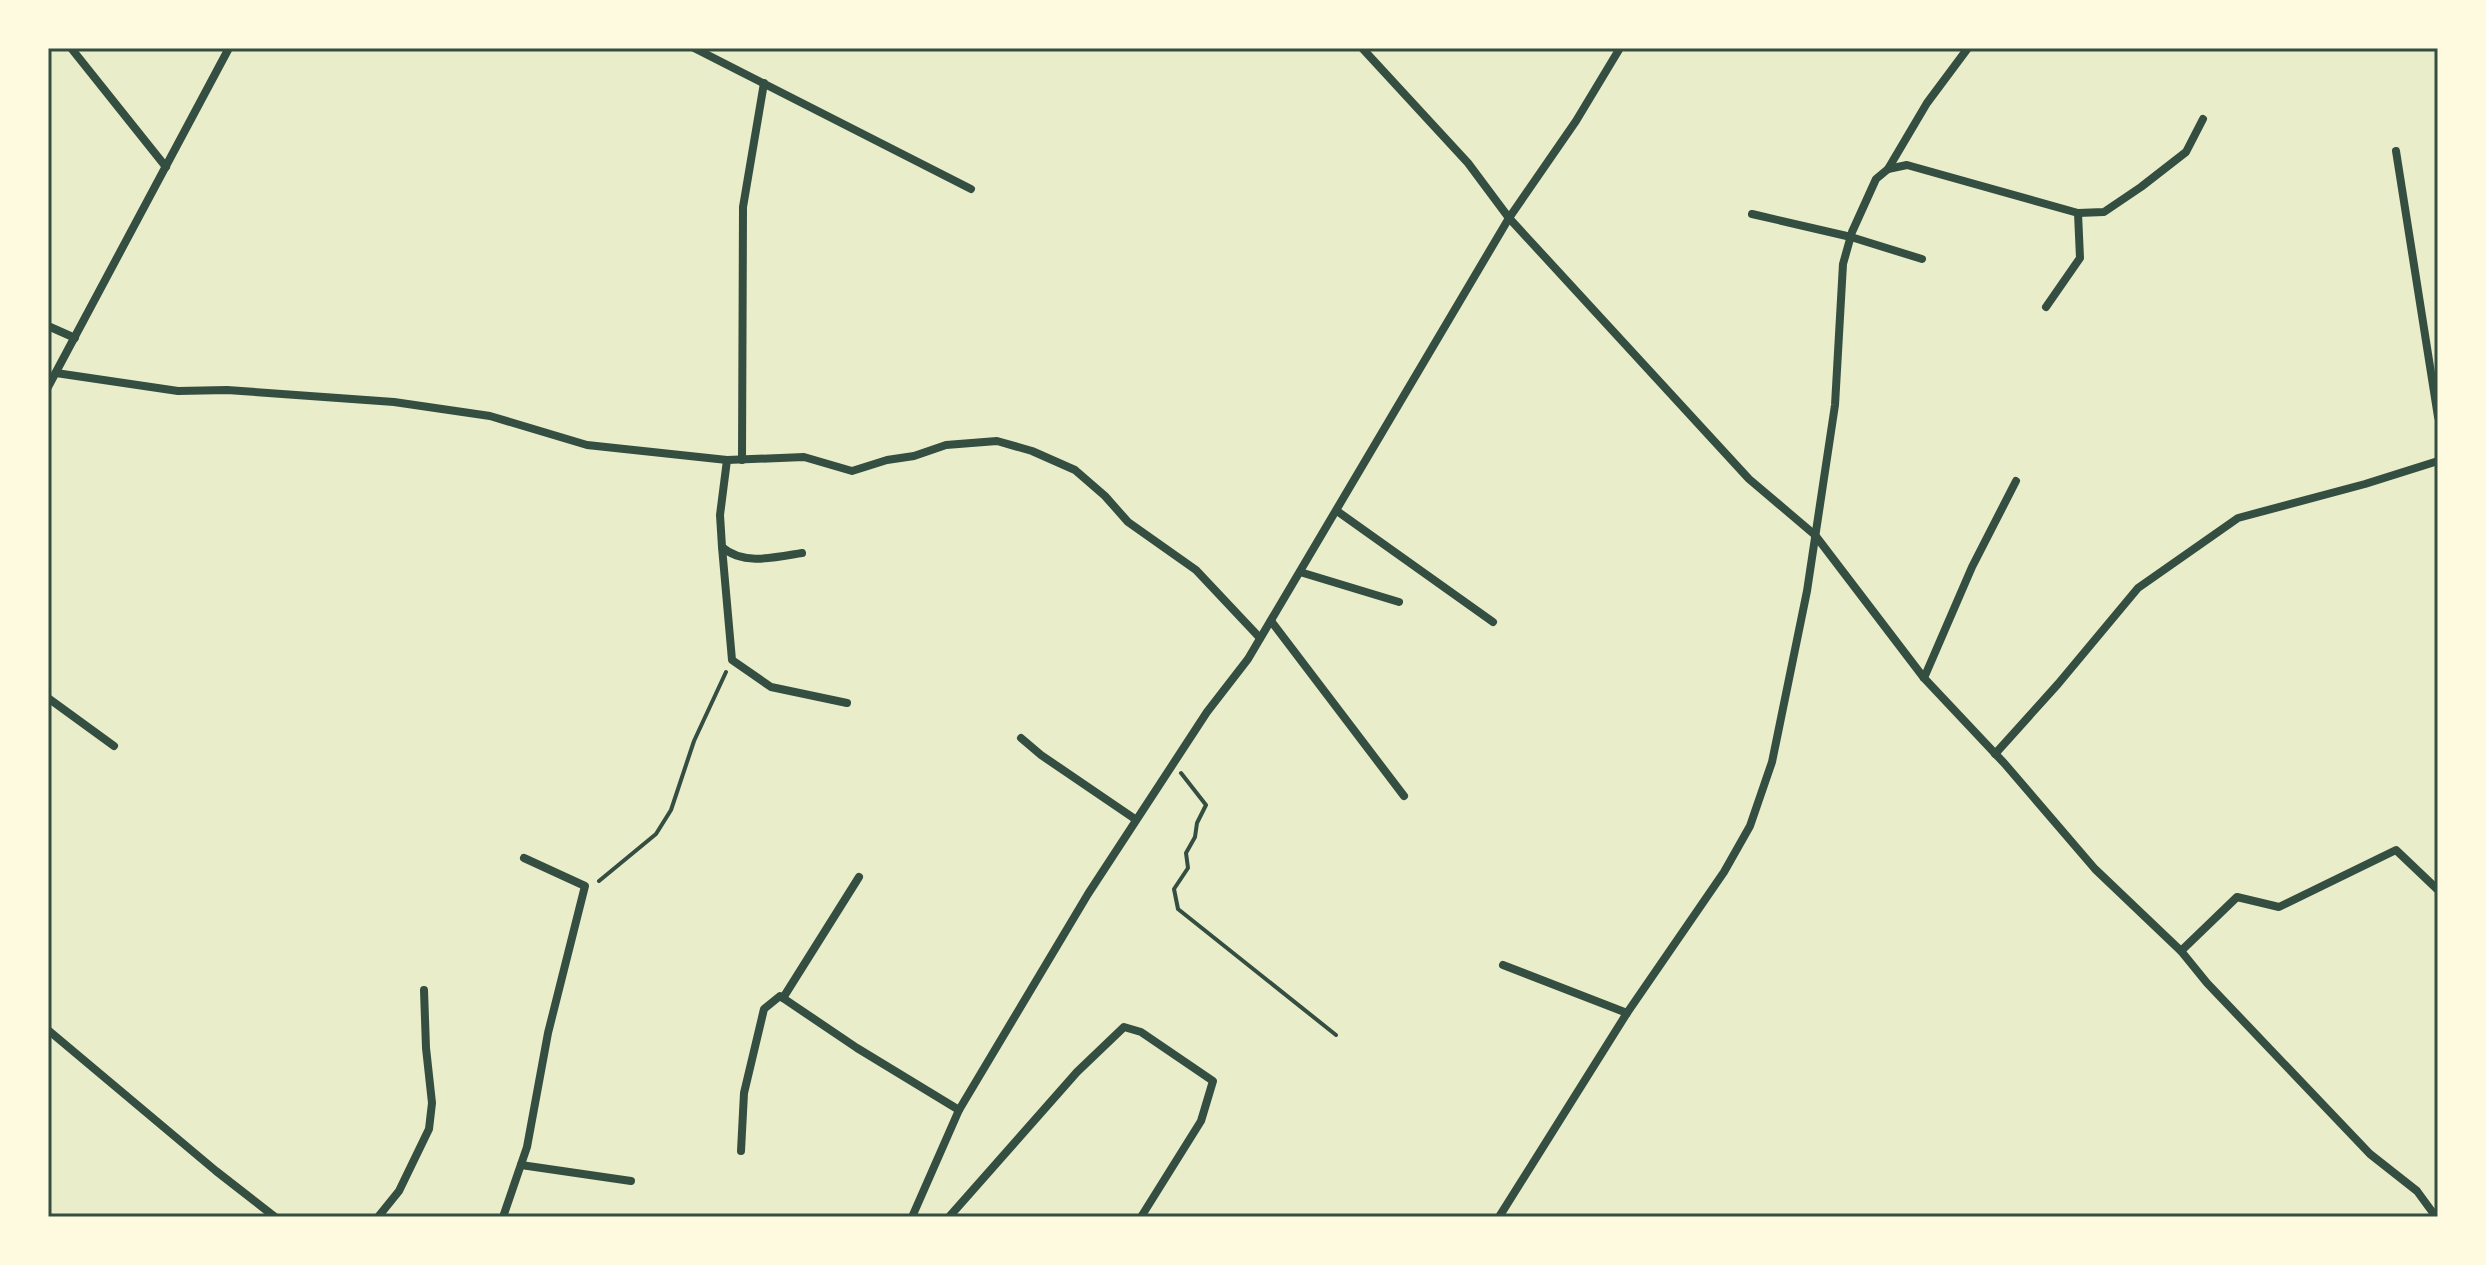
<svg xmlns="http://www.w3.org/2000/svg" width="2486" height="1265" viewBox="0 0 2486 1265" font-family="Arial,sans-serif">
<style>
.lines{fill:none;stroke-linecap:round;stroke-linejoin:round}
.path{stroke:#344e41;stroke-width:4}
.minor{stroke:#344e41;stroke-width:8}
.neatline{fill:none;stroke:#344e41;stroke-width:3}
</style>
<rect width="100%" height="100%" fill="#e9edc9"/>
<g class="lines">
<g class="path">
<path d="M1181 773 1206 805 1197 823 1195 837 1186 853 1188 868 1174 889 1178 909 1336 1035"/>
<path d="M599 881 656 834 671 810 694 741 726 672"/>
</g>
<g class="minor">
<path d="M71 48 166 167"/>
<path d="M694 48 971 189"/>
<path d="M1362 48 1468 163 1509 218 1749 479 1815 535 1924 678 2004 763 2095 869 2181 951 2207 983 2370 1154 2417 1191 2436 1217"/>
<path d="M2396 151 2438 417"/>
<path d="M1888 169 1927 103 1968 48"/>
<path d="M1752 214 1851 237 1922 259"/>
<path d="M2046 307 2080 258 2078 213"/>
<path d="M48 326 75 338"/>
<path d="M56 373 178 391 227 390 394 402 490 416 587 445 727 460 804 457 852 471 887 460 914 456 946 445 997 441 1032 451 1075 470 1105 496 1128 522 1196 570 1260 638"/>
<path d="M48 387 229 48"/>
<path d="M727 460 720 515 722 547C743 566 777 557 802 553"/>
<path d="M742 460 743 207 764 83"/>
<path d="M1337 511 1493 622"/>
<path d="M722 547 732 660 771 687 847 703"/>
<path d="M1300 572 1399 602"/>
<path d="M1271 621 1404 796"/>
<path d="M1924 678 1972 567 2016 481"/>
<path d="M48 698 114 746"/>
<path d="M1021 738 1041 755 1135 819"/>
<path d="M1995 754 2058 684 2138 588 2238 518 2365 484 2438 461"/>
<path d="M2181 951 2237 897 2279 907 2396 850 2438 890"/>
<path d="M1503 965 1627 1013"/>
<path d="M783 998 859 877"/>
<path d="M48 1030 216 1171 275 1217"/>
<path d="M741 1151 744 1093 764 1009 780 996 857 1048 959 1110"/>
<path d="M521 1165 631 1181"/>
<path d="M378 1217 399 1191 429 1129 432 1103 426 1048 424 990"/>
<path d="M503 1217 527 1147 548 1033 585 886 524 858"/>
<path d="M912 1217 959 1110 1088 894 1207 712 1248 659 1509 218 1576 121 1620 48"/>
<path d="M949 1217 1077 1072 1124 1027 1141 1032 1213 1081 1201 1121 1141 1217"/>
<path d="M1499 1217 1627 1013 1724 872 1750 826 1772 762 1807 591 1835 405 1843 264 1852 232 1876 179 1888 169 1907 165 2078 213 2104 212 2141 187 2186 152 2203 119"/>
</g>
</g>
<rect width="2486" height="1265" fill="none" stroke="#fefae0" stroke-width="100"/>
<rect x="50" y="50" width="2386" height="1165" class="neatline"/>
</svg>
